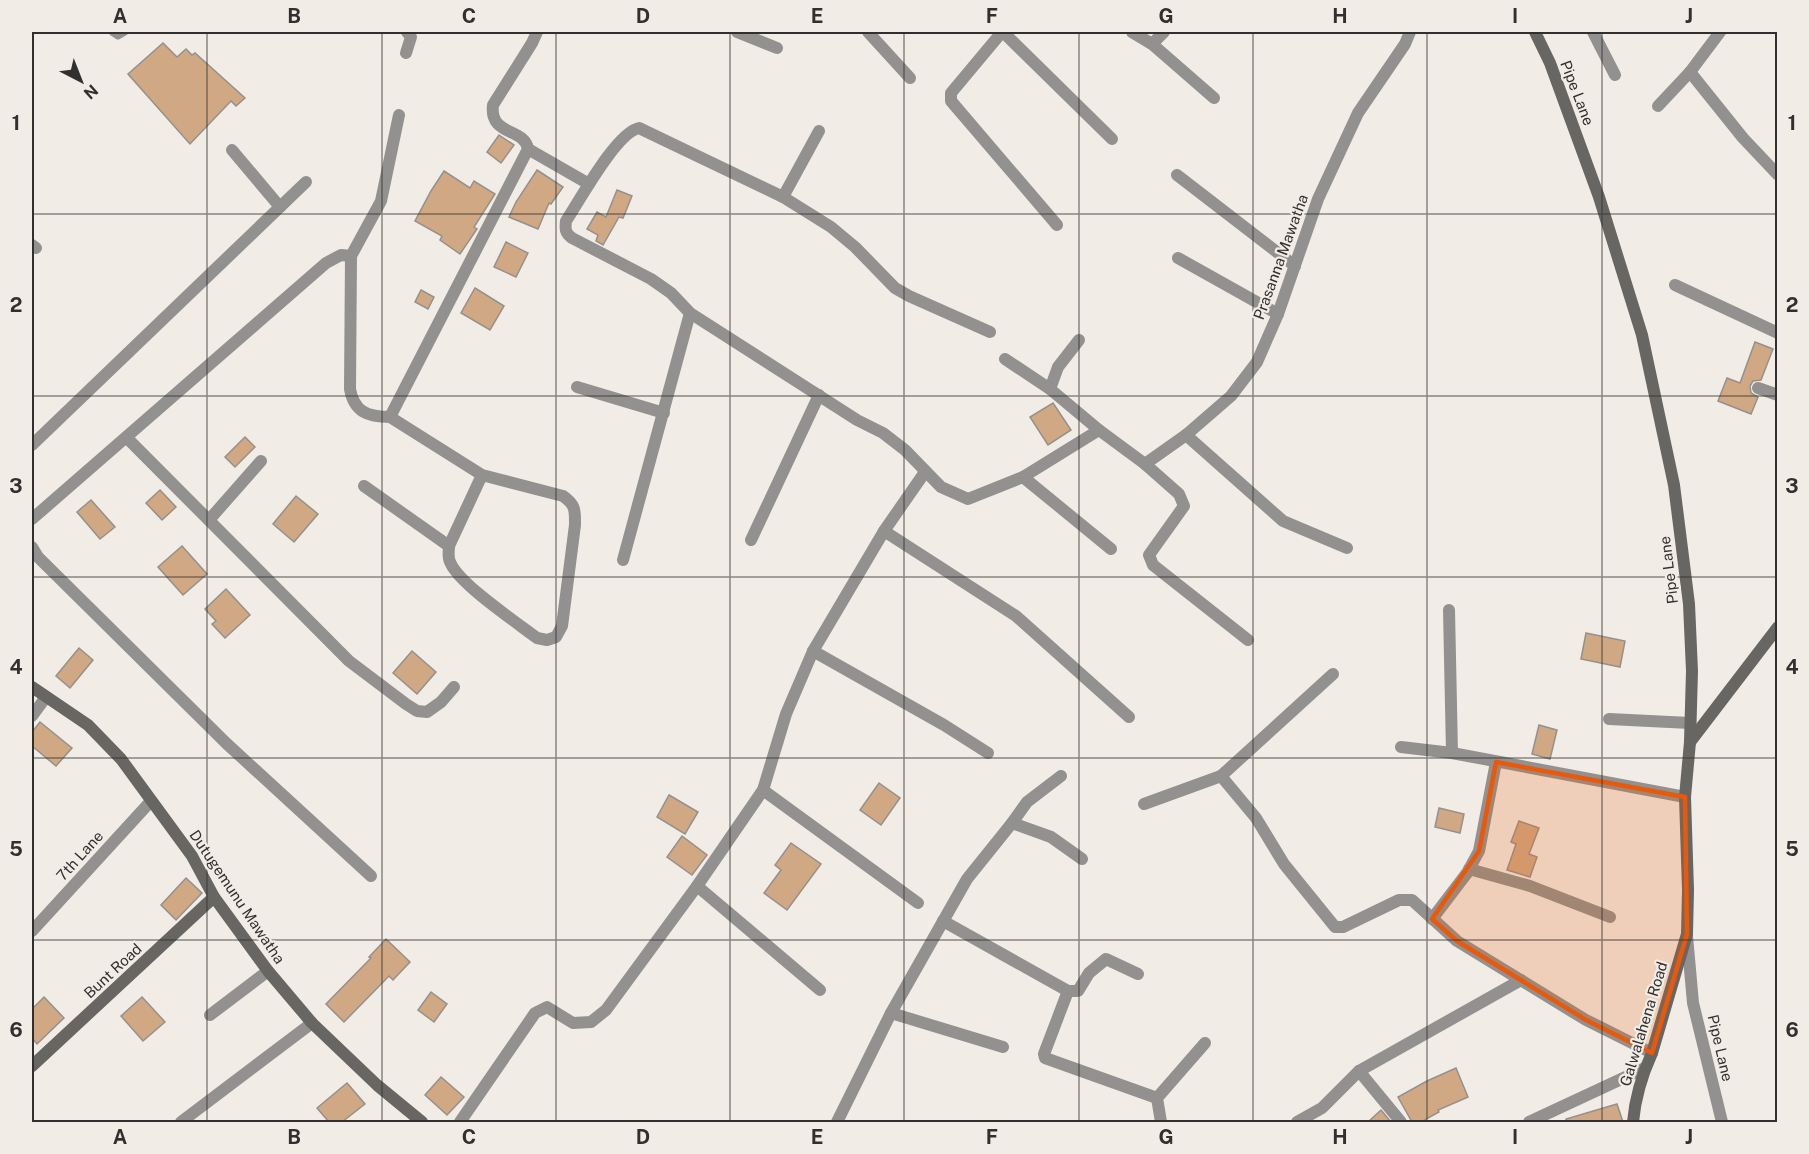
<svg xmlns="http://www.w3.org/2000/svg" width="1809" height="1154" viewBox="0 0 1809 1154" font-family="'Public Sans',sans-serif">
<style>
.building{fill:#d1a884;stroke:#95908b;stroke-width:1.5}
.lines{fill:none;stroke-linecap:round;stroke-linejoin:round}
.lane{stroke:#92918f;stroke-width:7}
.street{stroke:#92918f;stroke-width:12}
.secondary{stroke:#686662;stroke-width:12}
.marked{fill:#e8590c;fill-opacity:0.2;stroke:#e8590c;stroke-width:4.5;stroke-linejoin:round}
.grid{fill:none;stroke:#32302e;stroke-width:1.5;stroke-opacity:0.55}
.labels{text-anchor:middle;stroke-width:4.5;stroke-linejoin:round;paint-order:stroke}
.street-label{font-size:15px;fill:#32302e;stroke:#f2ece7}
.neatline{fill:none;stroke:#32302e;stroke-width:2}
.grid-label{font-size:20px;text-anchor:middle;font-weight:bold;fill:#32302e}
</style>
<rect width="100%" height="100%" fill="#f2ece7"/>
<g class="building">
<path d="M163 43 177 57 186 49 192 55 195 53 245 98 236 106 231 101 190 144 128 74Z"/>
<path d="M499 135 514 145 501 163 487 152Z"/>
<path d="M537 170 563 187 551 204 549 203 538 229 509 217 516 202Z"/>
<path d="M444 171 470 188 474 181 495 194 474 227 477 229 460 254 440 240 442 236 415 221 431 191Z"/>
<path d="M617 190 632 196 623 218 619 217 603 245 596 241 598 235 587 229 597 212 606 217Z"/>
<path d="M506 242 528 253 516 277 494 267Z"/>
<path d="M475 288 504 306 490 330 461 313Z"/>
<path d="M421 290 434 297 428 309 415 302Z"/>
<path d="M1755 342 1773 349 1761 380 1753 381 1750 386 1751 393 1758 397 1751 414 1718 401 1727 378 1740 383Z"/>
<path d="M1053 403 1071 430 1048 445 1030 417Z"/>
<path d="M245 437 255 447 235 467 225 457Z"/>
<path d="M160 490 176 507 162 520 146 503Z"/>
<path d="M296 496 318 514 294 542 273 524Z"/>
<path d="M91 500 115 527 100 539 77 512Z"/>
<path d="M182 546 207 574 183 595 158 567Z"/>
<path d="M226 589 250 615 225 638 212 624 216 621 205 609Z"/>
<path d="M1586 633 1625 641 1620 667 1581 659Z"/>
<path d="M79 648 93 660 70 688 56 676Z"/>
<path d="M412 651 436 672 417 694 393 673Z"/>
<path d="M40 722 72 748 56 766 32 746V732Z"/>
<path d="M1539 725 1557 730 1550 759 1532 754Z"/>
<path d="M879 783 900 798 881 825 860 810Z"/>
<path d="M669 795 698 812 685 834 657 817Z"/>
<path d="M1439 808 1464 814 1460 833 1435 827Z"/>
<path d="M1519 821 1539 828 1529 854 1537 857 1530 877 1507 870 1516 844 1511 842Z"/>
<path d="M682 836 707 855 692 875 667 857Z"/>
<path d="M791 843 821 864 787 910 764 893 781 870 775 865Z"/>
<path d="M186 878 202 893 176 920 161 905Z"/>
<path d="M386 939 410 962 393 980 389 976 344 1022 326 1004 371 958 369 957Z"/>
<path d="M431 992 447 1004 434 1022 418 1010Z"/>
<path d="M44 997 64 1018 37 1044 32 1038V1009Z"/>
<path d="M142 997 165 1022 143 1041 121 1016Z"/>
<path d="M1456 1068 1468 1097 1438 1110 1439 1112 1421 1122H1412L1398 1097 1427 1081Z"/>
<path d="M441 1077 464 1097 447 1115 425 1095Z"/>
<path d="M347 1083 365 1104 342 1122H329L317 1108Z"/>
<path d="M1617 1104 1623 1122H1566V1119Z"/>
<path d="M1381 1110 1391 1122H1368Z"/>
</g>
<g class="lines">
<path class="lane" d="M112 32 118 36 125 32"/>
<g class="street">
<path d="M737 32 777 48"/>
<path d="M868 32 910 78"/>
<path d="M1002 32 951 93V101L1057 225"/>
<path d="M1003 32 1112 139"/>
<path d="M1132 32 1152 44 1214 98"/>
<path d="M1593 32 1615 75"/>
<path d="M1152 44 1164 32"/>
<path d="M406 53 411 37 407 32"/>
<path d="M1690 72 1743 138 1778 175"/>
<path d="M1658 106 1690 72 1720 32"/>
<path d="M399 115 381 201 351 256 350 389C354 412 368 417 390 417L528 149C525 128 489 136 493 105L532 43 537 32"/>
<path d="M528 149 589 184"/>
<path d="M232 150 280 207"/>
<path d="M1177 175 1295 266"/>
<path d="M783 197 819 131"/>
<path d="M32 245 36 248"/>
<path d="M1178 258 1278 314"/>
<path d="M1675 285 1778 333"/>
<path d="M990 332 909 296 895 288 855 247 831 227 783 197 639 128C616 133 580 200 566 221 565 229 565 233 572 238L651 279 671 293 690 313 857 420 883 433 905 450 941 487 968 499 1023 477 1099 430"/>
<path d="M1079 340 1058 367 1050 389 1099 430 1145 464 1179 494 1184 506 1149 555 1153 565 1248 640"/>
<path d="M1005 359 1050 389"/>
<path d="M577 387 664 413"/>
<path d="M1758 388 1778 395"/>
<path d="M390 417 482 475 563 496C576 505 575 511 575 525L562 626 556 637 547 640 537 638C516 622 461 585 451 564 447 558 449 552 449 546L482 475"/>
<path d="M1186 435 1283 521 1347 548"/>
<path d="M127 438 349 661 406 704 417 711 427 712 441 702 454 687"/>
<path d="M32 445 306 182"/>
<path d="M1145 464 1186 435 1231 396 1257 362 1278 314 1318 199 1358 113 1405 44 1410 32"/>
<path d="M1023 477 1111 549"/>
<path d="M364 486 449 546"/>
<path d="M32 519 326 263 341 255 351 256"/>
<path d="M209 520 261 461"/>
<path d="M884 531 1016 616 1129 717"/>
<path d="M751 540 819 395"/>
<path d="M32 547 38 557 226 743 371 876"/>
<path d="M623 560 690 313"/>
<path d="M1449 610 1452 753"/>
<path d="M813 651 944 725 988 753"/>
<path d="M32 716 46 697"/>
<path d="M1609 719 1690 723"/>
<path d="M1401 747 1452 753 1685 797"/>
<path d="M1221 776 1333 674"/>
<path d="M763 790 918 903"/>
<path d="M1144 804 1221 776 1256 818 1284 864 1335 927H1343L1399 900H1412L1457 941 1586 1020 1652 1053"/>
<path d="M1012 823 1027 802 1061 776"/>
<path d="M1469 869 1530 886 1610 917"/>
<path d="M697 886 820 990"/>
<path d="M1432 919 1467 873 1479 851 1496 762"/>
<path d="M943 921 1068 991H1078L1089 973 1106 959 1138 974"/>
<path d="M32 931 151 801"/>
<path d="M1687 936 1693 1003 1722 1122"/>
<path d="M1068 991 1044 1054 1045 1058 1157 1098"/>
<path d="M891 1013 1003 1047"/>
<path d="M210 1015 268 971"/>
<path d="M1359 1071 1401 1122"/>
<path d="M181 1122 312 1023"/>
<path d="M460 1122 535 1013 547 1007 573 1023 591 1022 606 1010 697 886 763 790 786 714 813 651 884 531 925 472"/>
<path d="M837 1122 891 1013 967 879 1012 823 1051 837 1082 859"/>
<path d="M1161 1122 1157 1098 1205 1043"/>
<path d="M1297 1122 1322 1108 1359 1071 1521 980"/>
<path d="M1529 1122 1645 1068"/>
</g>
<g class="secondary">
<path d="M1535 32 1550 63 1599 197 1642 335 1674 485 1689 604 1692 671 1690 742 1685 797 1688 890 1687 934 1652 1053C1642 1075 1635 1099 1633 1122"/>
<path d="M32 687 88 725 121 759 192 856 214 897 268 971 312 1023 377 1085 422 1122"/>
<path d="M1690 742 1778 627"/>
<path d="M32 1066 214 897"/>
</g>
</g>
<path class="marked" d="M1496 762 1685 797 1687 934 1652 1053 1586 1020 1457 941 1432 919 1479 851Z"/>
<path class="grid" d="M207 32V1122M382 32V1122M556 32V1122M730 32V1122M904 32V1122M1079 32V1122M1253 32V1122M1427 32V1122M1602 32V1122M32 214H1778M32 396H1778M32 577H1778M32 758H1778M32 940H1778"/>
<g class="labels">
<g class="street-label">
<text transform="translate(1577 93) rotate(69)" y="5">Pipe Lane</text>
<text transform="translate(1281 257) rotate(-70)" y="5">Prasanna Mawatha</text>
<text transform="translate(1669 570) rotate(-97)" y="5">Pipe Lane</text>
<text transform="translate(80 856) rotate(-48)" y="5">7th Lane</text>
<text transform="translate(237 897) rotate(56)" y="5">Dutugemunu Mawatha</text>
<text transform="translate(113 971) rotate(-43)" y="5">Bunt Road</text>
<text transform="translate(1644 1024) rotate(-73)" y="5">Galwalahena Road</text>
<text transform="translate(1720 1048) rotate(77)" y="5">Pipe Lane</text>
</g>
</g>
<rect width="1809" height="1154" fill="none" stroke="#f2ece7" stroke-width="66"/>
<g transform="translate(81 81) rotate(138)" stroke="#f2ece7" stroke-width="4.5" paint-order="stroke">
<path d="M0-4.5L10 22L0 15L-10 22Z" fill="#32302e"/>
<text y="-9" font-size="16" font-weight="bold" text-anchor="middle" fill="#32302e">N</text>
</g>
<rect x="33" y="33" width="1743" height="1088" class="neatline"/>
<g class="grid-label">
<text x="120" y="23">A</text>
<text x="294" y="23">B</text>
<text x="469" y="23">C</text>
<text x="643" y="23">D</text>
<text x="817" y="23">E</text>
<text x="992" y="23">F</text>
<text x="1166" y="23">G</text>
<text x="1340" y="23">H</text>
<text x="1515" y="23">I</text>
<text x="1689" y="23">J</text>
<text x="16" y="130">1</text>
<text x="1792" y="130">1</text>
<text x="16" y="312">2</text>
<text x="1792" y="312">2</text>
<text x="16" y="493">3</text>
<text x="1792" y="493">3</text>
<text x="16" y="674">4</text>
<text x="1792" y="674">4</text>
<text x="16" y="856">5</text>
<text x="1792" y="856">5</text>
<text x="16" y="1037">6</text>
<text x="1792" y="1037">6</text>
<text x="120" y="1144">A</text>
<text x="294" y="1144">B</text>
<text x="469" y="1144">C</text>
<text x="643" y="1144">D</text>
<text x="817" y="1144">E</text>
<text x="992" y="1144">F</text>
<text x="1166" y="1144">G</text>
<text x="1340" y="1144">H</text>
<text x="1515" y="1144">I</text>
<text x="1689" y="1144">J</text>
</g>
</svg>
